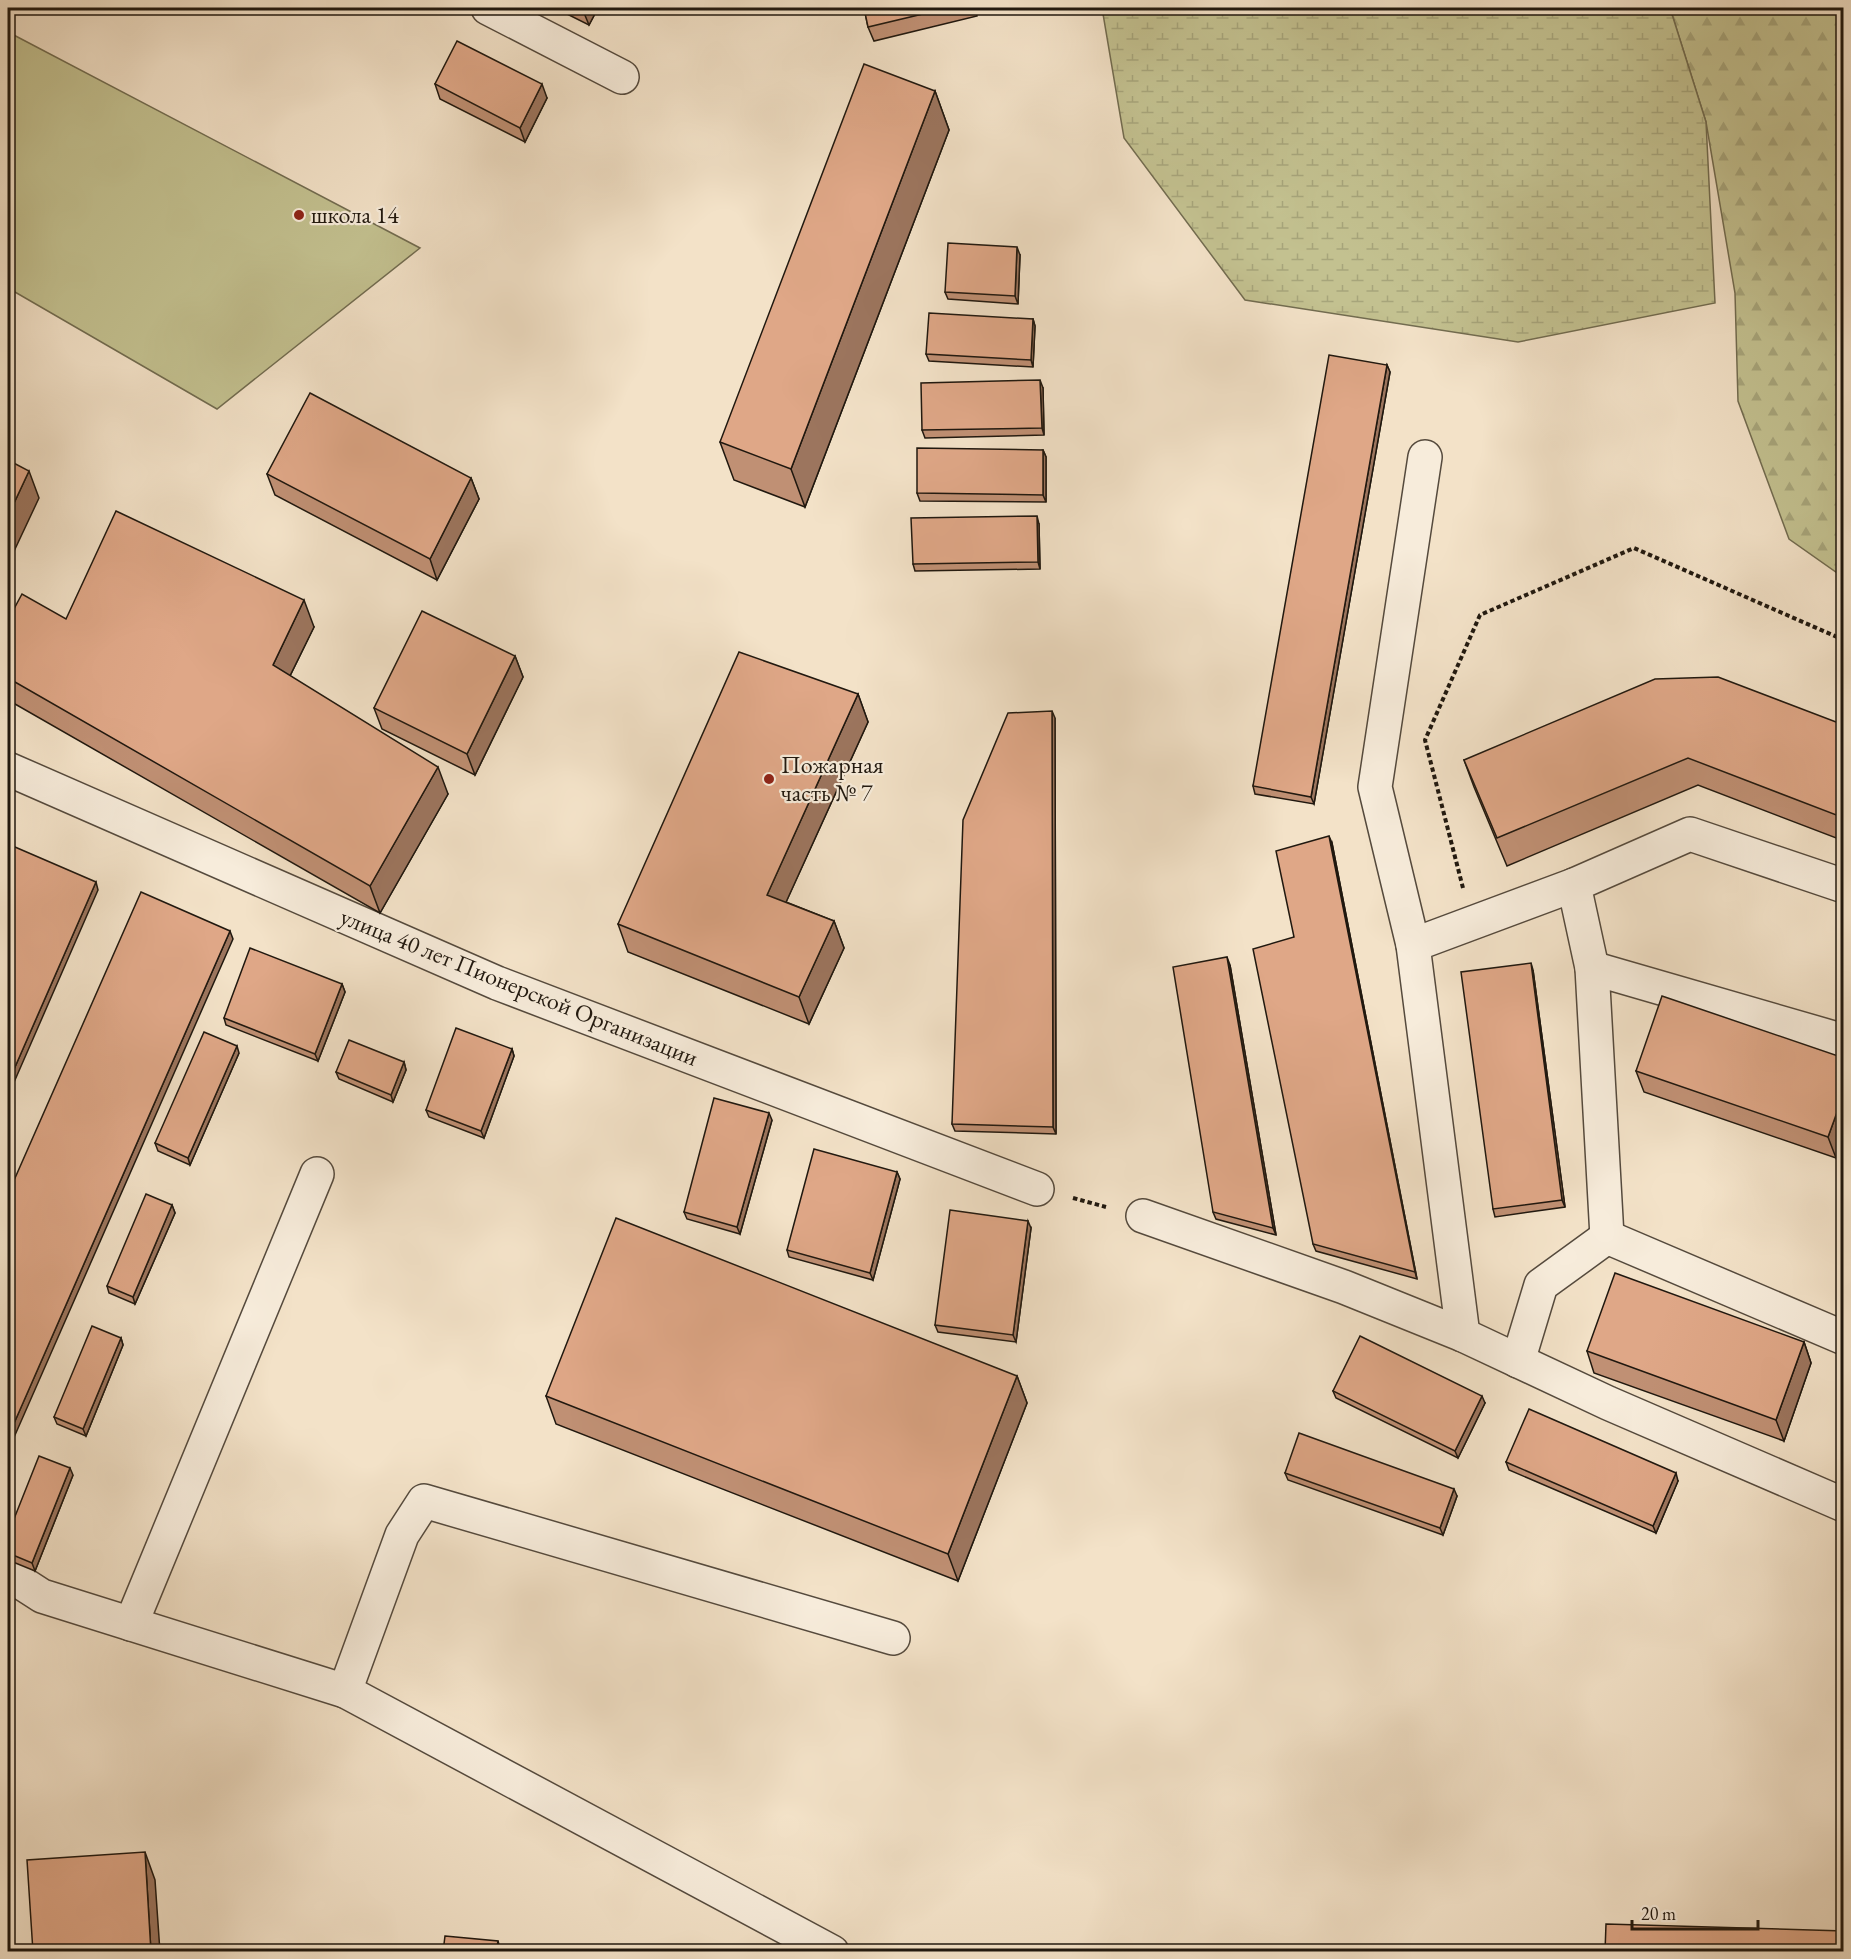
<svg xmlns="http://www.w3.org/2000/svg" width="1851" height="1959" viewBox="0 0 1851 1959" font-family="'EB Garamond',serif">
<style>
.grass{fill:#c3c190;stroke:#726c50;stroke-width:1.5}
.forest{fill:url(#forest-firs);stroke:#726c50;stroke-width:1.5}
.wetland{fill:url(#wetland-marsh);stroke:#726c50;stroke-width:1.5}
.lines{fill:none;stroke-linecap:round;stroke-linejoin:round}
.minor-casing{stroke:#554a3d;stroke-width:36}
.path{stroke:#20180f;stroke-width:4;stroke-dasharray:4.5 3;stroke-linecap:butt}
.minor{stroke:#f7ecdb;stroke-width:33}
.wall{fill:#c09074;stroke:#20180f;stroke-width:1.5}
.shaded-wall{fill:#9c755e;stroke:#20180f;stroke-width:1.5}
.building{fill:#dfa787;stroke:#20180f;stroke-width:1.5}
.poi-dot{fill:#8f2418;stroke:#f7ecdb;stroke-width:2}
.labels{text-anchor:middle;stroke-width:4.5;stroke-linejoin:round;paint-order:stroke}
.poi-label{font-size:24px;fill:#20180f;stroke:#f7ecdb;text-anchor:start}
.street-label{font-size:24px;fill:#20180f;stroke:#f7ecdb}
</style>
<defs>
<pattern id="forest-firs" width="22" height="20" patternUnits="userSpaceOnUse" patternTransform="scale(1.5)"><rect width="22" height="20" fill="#c3c190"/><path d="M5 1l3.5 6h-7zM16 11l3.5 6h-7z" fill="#a7a57b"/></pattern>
<pattern id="wetland-marsh" width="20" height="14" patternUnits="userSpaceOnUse" patternTransform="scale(1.5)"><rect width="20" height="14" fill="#c3c190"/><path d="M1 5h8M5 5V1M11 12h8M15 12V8" fill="none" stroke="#a7a57b"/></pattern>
</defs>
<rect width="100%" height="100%" fill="#f3e2c8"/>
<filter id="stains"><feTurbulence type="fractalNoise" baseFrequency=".00333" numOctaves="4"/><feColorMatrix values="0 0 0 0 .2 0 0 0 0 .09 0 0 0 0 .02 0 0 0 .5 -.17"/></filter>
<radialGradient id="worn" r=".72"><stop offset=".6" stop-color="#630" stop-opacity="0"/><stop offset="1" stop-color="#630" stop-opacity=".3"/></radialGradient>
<path class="grass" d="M8 32 420 248 217 409 8 288Z"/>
<path class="forest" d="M1670 8H1843V577L1789 539 1738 401 1735 293 1706 122Z"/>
<path class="wetland" d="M1102 8H1670L1706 122 1715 303 1518 342 1245 300 1124 138Z"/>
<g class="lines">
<g class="minor-casing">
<g id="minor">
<path d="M488 8 622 77"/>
<path d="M8 769 497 983 1037 1189"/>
<path d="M1413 945 1375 787 1425 457"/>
<path d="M1592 968 1574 885 1690 834 1844 886"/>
<path d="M1143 1216 1344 1287 1463 1335 1608 1403 1844 1505"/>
<path d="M1607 1237 1592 968 1844 1041"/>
<path d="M1463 1335 1413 945 1574 885"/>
<path d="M1518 1361 1541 1285 1607 1237 1844 1338"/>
<path d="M8 1574 42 1596 345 1691 402 1535 424 1501 893 1638"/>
<path d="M131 1624 317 1174"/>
<path d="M345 1691 832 1952"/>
</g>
</g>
<g class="path">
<path d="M1463 888 1425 740 1480 615 1634 548 1844 640"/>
<path d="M1073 1198 1106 1207"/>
</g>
<use href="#minor" class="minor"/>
</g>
<g class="wall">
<path d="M555 8H598L589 25Z"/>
<path d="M864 8H975L977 16 874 41 868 27Z"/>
<path d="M435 84 547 98 525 142 440 99Z"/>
<path d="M935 91 949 130 805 507 734 480 720 442Z"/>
<path d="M1020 255 1018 304 948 299 945 292Z"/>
<path d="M1033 319 1035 326 1033 367 929 361 926 354Z"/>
<path d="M1387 365 1390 372 1314 804 1255 794 1253 786Z"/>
<path d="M1043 388 1044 435 925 438 922 430Z"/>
<path d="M1043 450 1046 457V502L920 501 917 493Z"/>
<path d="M267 474 471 478 479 499 437 580 275 495Z"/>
<path d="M1039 524 1040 569 915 571 913 564Z"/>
<path d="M66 619 314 627 290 676 448 794 380 913 8 700V620Z"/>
<path d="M515 656 523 677 475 775 382 729 374 708Z"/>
<path d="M858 694 868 722 786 902 834 921 844 948 809 1024 628 952 618 924Z"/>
<path d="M1055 718 1056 1134 955 1131 952 1124Z"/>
<path d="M1844 725V841L1698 785 1507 866 1474 787 1464 760Z"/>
<path d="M1332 843 1417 1279 1316 1251 1313 1244 1294 937Z"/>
<path d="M1230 965 1276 1235 1216 1219 1213 1212Z"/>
<path d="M1533 970 1565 1207 1495 1217 1493 1209Z"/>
<path d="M342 984 345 992 318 1061 226 1025 224 1018Z"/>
<path d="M512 1049 514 1056 484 1138 429 1117 426 1110Z"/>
<path d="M239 1053 190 1165 158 1151 155 1143Z"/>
<path d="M1844 1058 1836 1158 1644 1092 1636 1071Z"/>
<path d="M404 1062 406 1070 393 1102 339 1079 336 1072Z"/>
<path d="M772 1120 740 1234 687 1219 684 1212Z"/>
<path d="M897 1172 900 1179 873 1280 789 1257 787 1250Z"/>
<path d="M172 1205 175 1213 135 1304 109 1293 107 1286Z"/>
<path d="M1031 1228 1016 1342 938 1332 935 1325Z"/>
<path d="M121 1338 123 1345 86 1436 57 1424 54 1417Z"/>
<path d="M1804 1342 1811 1363 1784 1441 1594 1373 1587 1351Z"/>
<path d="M1017 1376 1027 1403 958 1581 556 1424 546 1396Z"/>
<path d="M1333 1391 1485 1403 1458 1458 1336 1398Z"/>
<path d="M1506 1462 1678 1481 1656 1533 1509 1470Z"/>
<path d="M1285 1473 1457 1496 1443 1535 1288 1480Z"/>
<path d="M73 1475 35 1571 8 1560V1534Z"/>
</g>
<g class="shaded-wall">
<path d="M582 8H598L589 25Z"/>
<path d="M542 84 547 98 525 142 520 128Z"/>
<path d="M935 91 949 130 805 507 791 469Z"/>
<path d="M1017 247 1020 255 1018 304 1015 296Z"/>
<path d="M1033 319 1035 326 1033 367 1031 360Z"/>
<path d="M1387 365 1390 372 1314 804 1311 797Z"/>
<path d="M1040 380 1043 388 1044 435 1042 428Z"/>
<path d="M1043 450 1046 457V502L1043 495Z"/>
<path d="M29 471 39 498 8 564V516Z"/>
<path d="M471 478 479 499 437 580 430 559Z"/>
<path d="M1037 516 1039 524 1040 569 1038 562Z"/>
<path d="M304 600 314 627 282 692 273 665Z"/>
<path d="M515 656 523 677 475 775 467 754Z"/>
<path d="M858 694 868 722 777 922 767 895Z"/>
<path d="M1052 711 1055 718 1056 1134 1053 1127Z"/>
<path d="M438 767 448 794 380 913 370 886Z"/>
<path d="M1329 836 1332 843 1417 1279 1415 1272Z"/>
<path d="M96 882 98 890 8 1096V1083Z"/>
<path d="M834 921 844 948 809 1024 799 997Z"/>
<path d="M230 931 233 939 8 1451V1437Z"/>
<path d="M1227 957 1230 965 1276 1235 1273 1228Z"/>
<path d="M1531 963 1533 970 1565 1207 1562 1200Z"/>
<path d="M342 984 345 992 318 1061 315 1054Z"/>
<path d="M237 1046 239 1053 190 1165 188 1158Z"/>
<path d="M512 1049 514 1056 484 1138 481 1131Z"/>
<path d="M404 1062 406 1070 393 1102 391 1095Z"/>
<path d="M1844 1093V1137L1836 1158 1828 1137Z"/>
<path d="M769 1113 772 1120 740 1234 737 1227Z"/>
<path d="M897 1172 900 1179 873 1280 870 1273Z"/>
<path d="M172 1205 175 1213 135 1304 133 1297Z"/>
<path d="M1028 1221 1031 1228 1016 1342 1013 1335Z"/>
<path d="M121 1338 123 1345 86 1436 83 1429Z"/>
<path d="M1804 1342 1811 1363 1784 1441 1776 1420Z"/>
<path d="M1017 1376 1027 1403 958 1581 948 1554Z"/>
<path d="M1482 1396 1485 1403 1458 1458 1455 1451Z"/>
<path d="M70 1468 73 1475 35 1571 32 1563Z"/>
<path d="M1676 1473 1678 1481 1656 1533 1653 1526Z"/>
<path d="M1454 1489 1457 1496 1443 1535 1440 1528Z"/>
<path d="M145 1852 155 1880 160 1952H151Z"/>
<path d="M498 1941 501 1952H496Z"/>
</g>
<g class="building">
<path d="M864 8H948L868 27Z"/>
<path d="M457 41 542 84 520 128 435 84Z"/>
<path d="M864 64 935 91 791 469 720 442Z"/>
<path d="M948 243 1017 247 1015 296 945 292Z"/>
<path d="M929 313 1033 319 1031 360 926 354Z"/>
<path d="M1329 355 1387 365 1311 797 1253 786Z"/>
<path d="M1040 380 1042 428 922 430 921 383Z"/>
<path d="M310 393 471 478 430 559 267 474Z"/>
<path d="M917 448 1043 450V495L917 493Z"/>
<path d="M8 460 29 471 8 516Z"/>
<path d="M116 511 304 600 273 665 438 767 370 886 8 678V620L22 594 66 619Z"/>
<path d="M1037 516 1038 562 913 564 911 518Z"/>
<path d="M422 611 515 656 467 754 374 708Z"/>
<path d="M739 652 858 694 767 895 834 921 799 997 618 924Z"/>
<path d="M1718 677 1844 725V818L1688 758 1497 838 1464 760 1655 679Z"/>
<path d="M1052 711 1053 1127 952 1124 963 820 1008 713Z"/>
<path d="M1329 836 1415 1272 1313 1244 1253 949 1294 937 1276 851Z"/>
<path d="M8 844 96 882 8 1083Z"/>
<path d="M141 892 230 931 8 1437V1194Z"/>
<path d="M250 948 342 984 315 1054 224 1018Z"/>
<path d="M1227 957 1273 1228 1213 1212 1173 967Z"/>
<path d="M1531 963 1562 1200 1493 1209 1461 972Z"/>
<path d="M1662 996 1844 1058V1093L1828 1137 1636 1071Z"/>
<path d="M456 1028 512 1049 481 1131 426 1110Z"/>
<path d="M204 1032 237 1046 188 1158 155 1143Z"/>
<path d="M349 1040 404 1062 391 1095 336 1072Z"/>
<path d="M714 1098 769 1113 737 1227 684 1212Z"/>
<path d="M814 1149 897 1172 870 1273 787 1250Z"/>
<path d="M146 1194 172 1205 133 1297 107 1286Z"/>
<path d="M950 1210 1028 1221 1013 1335 935 1325Z"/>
<path d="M616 1218 1017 1376 948 1554 546 1396Z"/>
<path d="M1615 1273 1804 1342 1776 1420 1587 1351Z"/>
<path d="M92 1326 121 1338 83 1429 54 1417Z"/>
<path d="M1360 1336 1482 1396 1455 1451 1333 1391Z"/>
<path d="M1529 1409 1676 1473 1653 1526 1506 1462Z"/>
<path d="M1299 1433 1454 1489 1440 1528 1285 1473Z"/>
<path d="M39 1456 70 1468 32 1563 8 1553V1534Z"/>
<path d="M145 1852 151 1952H33L27 1860Z"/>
<path d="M1606 1924 1844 1931V1952H1605Z"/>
<path d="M445 1936 498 1941 496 1952H443Z"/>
</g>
<g class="poi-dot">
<circle cx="299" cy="215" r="6"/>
<circle cx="769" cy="779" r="6"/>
</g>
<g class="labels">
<g class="poi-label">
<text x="311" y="223">школа 14</text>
<text x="781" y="773">Пожарная<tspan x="781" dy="28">часть № 7</tspan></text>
</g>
<g class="street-label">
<text transform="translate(519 987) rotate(22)" y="8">улица 40 лет Пионерской Организации</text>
</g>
</g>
<rect width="1851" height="1959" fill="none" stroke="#f3e2c8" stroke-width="30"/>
<rect x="9" y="9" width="1833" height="1941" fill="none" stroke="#20180f" stroke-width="3"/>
<rect x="15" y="15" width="1821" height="1929" fill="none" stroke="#20180f" stroke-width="1.5"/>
<path d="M1632 1920v9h126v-9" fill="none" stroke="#20180f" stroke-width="3"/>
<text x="1641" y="1920" font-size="18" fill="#20180f" stroke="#f7ecdb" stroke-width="4.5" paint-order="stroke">20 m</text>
<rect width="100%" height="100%" filter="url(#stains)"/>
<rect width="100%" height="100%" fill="url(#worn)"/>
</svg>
